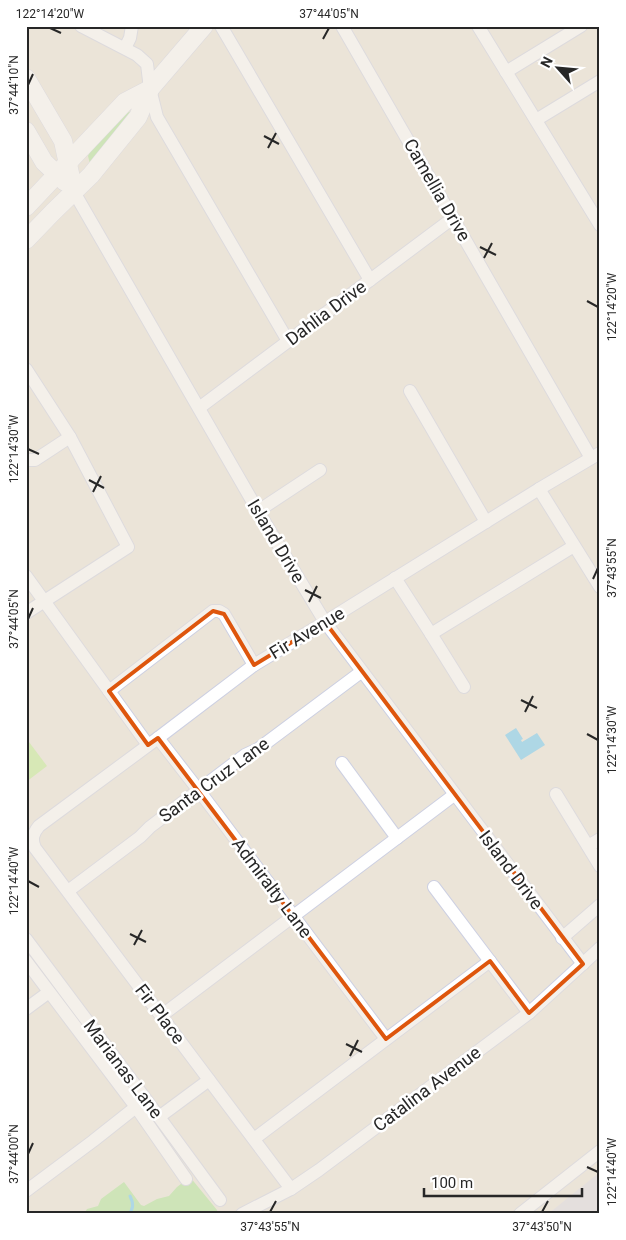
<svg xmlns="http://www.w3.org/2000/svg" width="626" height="1240" viewBox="0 0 626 1240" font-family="Roboto,sans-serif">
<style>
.industrial{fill:#dcd9e3}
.green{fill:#aae591}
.pitch{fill:#bfed8c}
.water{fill:#65c7f3}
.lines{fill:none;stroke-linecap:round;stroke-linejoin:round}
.stream{stroke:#65c7f3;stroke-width:3}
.street-casing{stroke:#cdd0e2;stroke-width:14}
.secondary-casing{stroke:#cdd0e2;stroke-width:19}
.street{stroke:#fff;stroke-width:12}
.secondary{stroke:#fff;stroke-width:18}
.marked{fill:none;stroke:#de560d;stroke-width:4;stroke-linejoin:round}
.ticks{fill:none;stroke:#272727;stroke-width:2}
.labels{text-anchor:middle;stroke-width:5;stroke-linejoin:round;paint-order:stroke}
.street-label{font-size:18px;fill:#272727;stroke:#fff}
.neatline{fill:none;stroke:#272727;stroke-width:2}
.ticks-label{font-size:12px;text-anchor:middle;fill:#272727}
</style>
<rect width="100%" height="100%" fill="#ebe4d8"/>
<path class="industrial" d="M600 1172V1214H548Z"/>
<g class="green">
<path d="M131 111 133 112 90 164 88 156 91 149 125 114Z"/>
<path d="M190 1177 217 1210 218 1214H84L87 1209 98 1206 101 1199 124 1182 141 1205 144 1206 157 1199 169 1196 177 1187Z"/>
</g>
<path class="pitch" d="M26 738 47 766 26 782Z"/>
<path class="water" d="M516 728 523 739 521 740 522 742 537 733 545 745 521 760 505 735Z"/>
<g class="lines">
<path class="stream" d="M128 1214C135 1209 133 1202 130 1196"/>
<g class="street-casing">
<g id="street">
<path d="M81 26 137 55 147 64 150 89 157 117 288 341"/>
<path d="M221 26 370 280"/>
<path d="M342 26 591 458"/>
<path d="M478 26 600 225"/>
<path d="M125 48 130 38 132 26"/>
<path d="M506 72 581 26"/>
<path d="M536 120 600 81"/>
<path d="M74 192 258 511 325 622 583 964"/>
<path d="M26 369 70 437 128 547 26 613"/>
<path d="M410 391 486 522"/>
<path d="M199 408 453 218"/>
<path d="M26 460H35L70 437"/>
<path d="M539 489 600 587"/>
<path d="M258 511 320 470"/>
<path d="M26 576 148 745"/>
<path d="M395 578 431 634 574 546"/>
<path d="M431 634 464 687"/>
<path d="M109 691 213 611H219L224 614 254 665"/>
<path d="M158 738 203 796 386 1039"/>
<path d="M342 763 397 838"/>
<path d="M556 794 600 866"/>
<path d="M588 846 600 839"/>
<path d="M434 887 529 1013"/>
<path d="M68 891 140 837 150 827 245 755 258 749 361 672"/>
<path d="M562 938 600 905"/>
<path d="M26 939 159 1117 220 1200"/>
<path d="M26 961 136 1107 186 1179"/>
<path d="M26 1009 49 992"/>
<path d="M161 1016 454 795"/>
<path d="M159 1117 209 1080"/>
<path d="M254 1139 490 961"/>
<path d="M291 1189 35 848C31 839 33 833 39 826L158 738 254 665 325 622 539 489 600 453"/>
<path d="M26 1191 93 1141 136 1107"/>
<path d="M242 1214 291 1189 319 1170 529 1013 600 948"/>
<path d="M520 1214 600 1151"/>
</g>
</g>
<g class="secondary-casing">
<g id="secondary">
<path d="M26 78 63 141 74 192"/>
<path d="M26 131 44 162 65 182"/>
<path d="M26 207 125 102 150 89"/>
<path d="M26 240 53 212 91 175 138 117 150 89 204 26"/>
</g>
</g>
<use href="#street" class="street"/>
<use href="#secondary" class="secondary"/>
</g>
<path d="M0 0H626V1240H0ZM213 611 224 614 254 665 325 622 583 964 529 1013 490 961 386 1039 158 738 148 745 109 691Z" fill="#ebe4d8" fill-opacity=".55" fill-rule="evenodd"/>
<path class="marked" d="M213 611 224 614 254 665 325 622 583 964 529 1013 490 961 386 1039 158 738 148 745 109 691Z"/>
<path class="ticks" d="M50 28 61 33M323 39 329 28M28 85 33 74M264 136 279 144M268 148 276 133M480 247 496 255M484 258 492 243M587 301 598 307M28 449 39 454M89 480 104 488M93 492 101 476M593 579 598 568M305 590 321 598M309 602 317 586M28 619 33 608M521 700 537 708M525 712 533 696M587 734 598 740M28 881 39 887M130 934 146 942M134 945 142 930M346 1044 362 1052M350 1056 358 1040M28 1154 33 1143M587 1167 598 1172M270 1212 276 1201M542 1212 548 1201"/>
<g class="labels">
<g class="street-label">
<text transform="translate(437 190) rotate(60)" y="6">Camellia Drive</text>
<text transform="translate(326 313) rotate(-37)" y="6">Dahlia Drive</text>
<text transform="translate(276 541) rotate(59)" y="6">Island Drive</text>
<text transform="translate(307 633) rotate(-31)" y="6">Fir Avenue</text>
<text transform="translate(214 780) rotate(-36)" y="6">Santa Cruz Lane</text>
<text transform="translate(511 870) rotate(53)" y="6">Island Drive</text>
<text transform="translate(272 888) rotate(53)" y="6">Admiralty Lane</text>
<text transform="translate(160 1014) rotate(53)" y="6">Fir Place</text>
<text transform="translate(123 1069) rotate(53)" y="6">Marianas Lane</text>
<text transform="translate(427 1089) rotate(-37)" y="6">Catalina Avenue</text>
</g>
</g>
<rect width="626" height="1240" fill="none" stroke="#ffffff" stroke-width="55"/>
<g transform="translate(558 68) rotate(297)" stroke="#ffffff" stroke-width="4" paint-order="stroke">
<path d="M0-4L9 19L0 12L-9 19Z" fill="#272727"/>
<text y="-8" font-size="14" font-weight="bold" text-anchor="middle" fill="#272727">N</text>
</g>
<path d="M424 1188v8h158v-8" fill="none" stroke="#272727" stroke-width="2.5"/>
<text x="431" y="1188" font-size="15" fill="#272727" stroke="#ffffff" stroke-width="4" paint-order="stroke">100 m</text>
<rect x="28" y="28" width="570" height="1184" class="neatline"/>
<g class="ticks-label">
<text x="50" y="18">122°14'20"W</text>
<text x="329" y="18">37°44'05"N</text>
<text transform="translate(14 85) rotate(-90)" y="4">37°44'10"N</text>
<text transform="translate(612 307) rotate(-90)" y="4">122°14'20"W</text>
<text transform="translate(14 449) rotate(-90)" y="4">122°14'30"W</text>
<text transform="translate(612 568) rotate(-90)" y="4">37°43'55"N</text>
<text transform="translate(14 619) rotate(-90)" y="4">37°44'05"N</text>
<text transform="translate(612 740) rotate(-90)" y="4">122°14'30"W</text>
<text transform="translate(14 881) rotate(-90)" y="4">122°14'40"W</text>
<text transform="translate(14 1154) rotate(-90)" y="4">37°44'00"N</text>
<text transform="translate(612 1172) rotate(-90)" y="4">122°14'40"W</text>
<text x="270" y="1231">37°43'55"N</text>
<text x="542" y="1231">37°43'50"N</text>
</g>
</svg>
